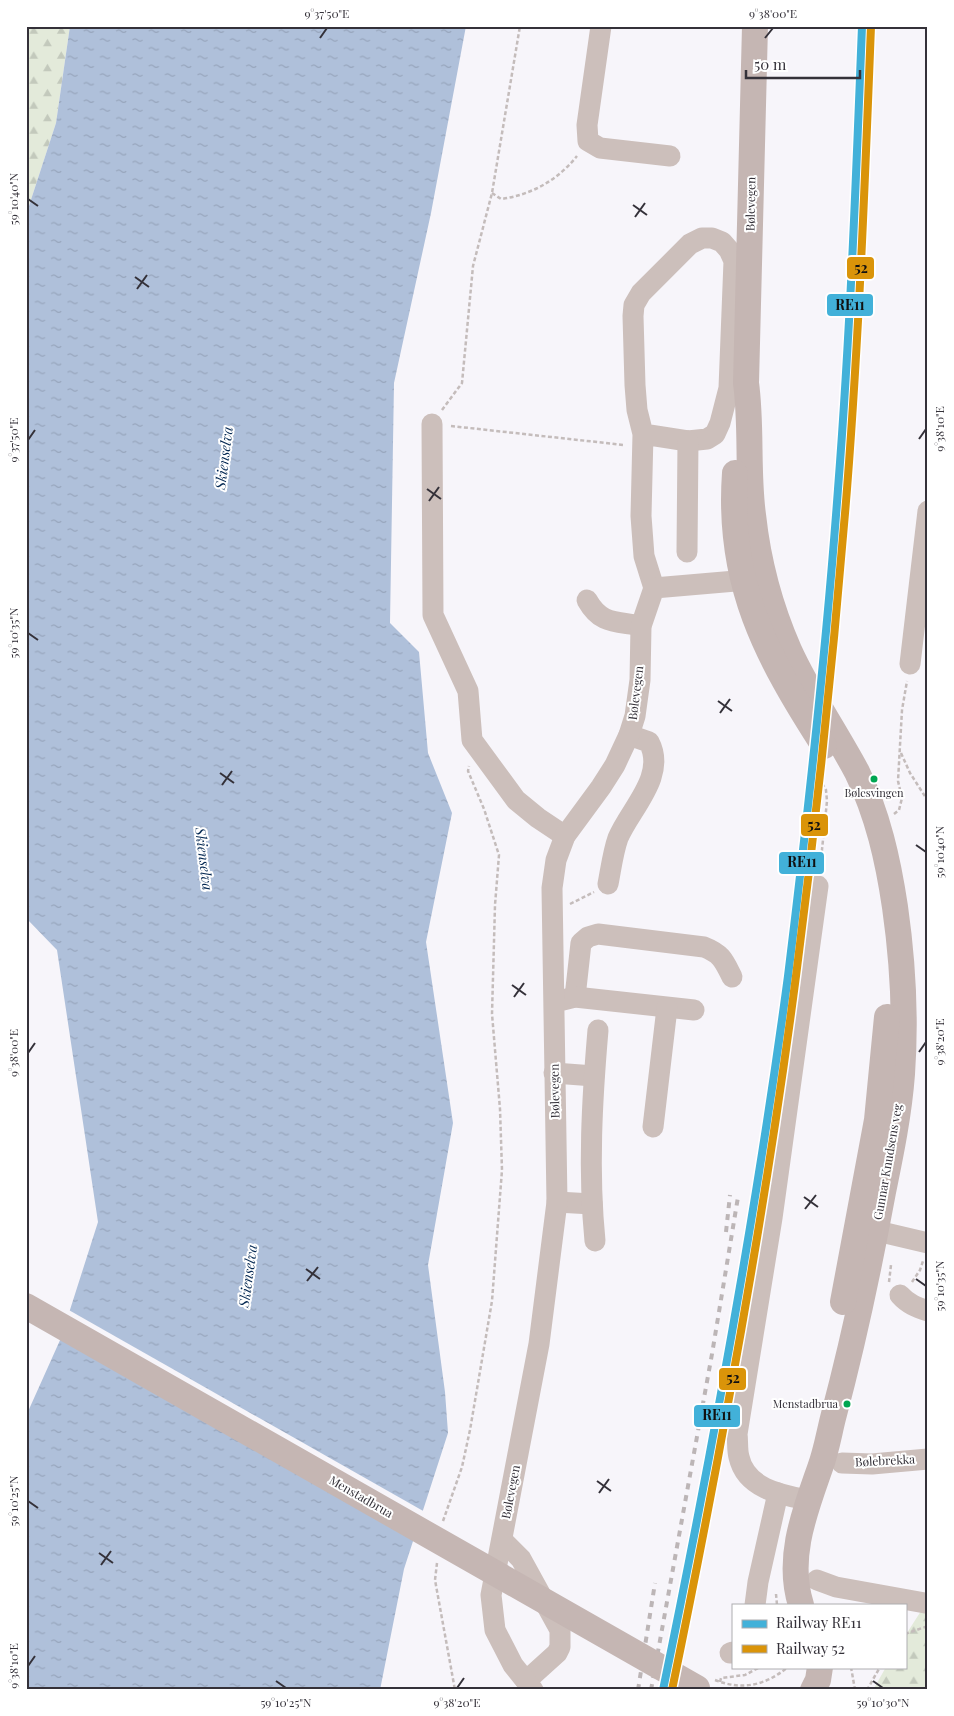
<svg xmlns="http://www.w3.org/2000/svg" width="954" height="1716" viewBox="0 0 954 1716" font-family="'Playfair Display',serif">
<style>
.forest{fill:url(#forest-firs)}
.water{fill:url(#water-ripples)}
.pier{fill:#f7f5fa}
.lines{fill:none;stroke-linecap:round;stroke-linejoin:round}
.path{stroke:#c4bcbb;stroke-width:2.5;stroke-dasharray:4 2.5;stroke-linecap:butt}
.minor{stroke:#ccbfbb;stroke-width:21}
.major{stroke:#c5b6b3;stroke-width:26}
.rail{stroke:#bcb5b6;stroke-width:4;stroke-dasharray:6 6;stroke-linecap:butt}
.major-bridge{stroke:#c5b6b3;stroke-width:26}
.rail-1-casing{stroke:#fff;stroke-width:11}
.rail-2-casing{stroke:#fff;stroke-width:11}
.rail-1{stroke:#42b1d9;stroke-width:8}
.rail-2{stroke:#da9409;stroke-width:8}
.ticks{fill:none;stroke:#343139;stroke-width:2}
.bus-dot{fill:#00a651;stroke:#fff;stroke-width:2}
.labels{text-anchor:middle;stroke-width:4;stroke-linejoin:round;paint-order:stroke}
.bus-label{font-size:11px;fill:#343139;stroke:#fff}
.street-label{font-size:12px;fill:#343139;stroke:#fff}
.water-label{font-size:14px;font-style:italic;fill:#052953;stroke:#fff}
.line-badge{stroke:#fff;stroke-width:2}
.pale-badge-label{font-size:14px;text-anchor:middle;font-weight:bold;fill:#111}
.neatline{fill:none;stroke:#343139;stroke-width:2}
.ticks-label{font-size:12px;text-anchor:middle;fill:#343139}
</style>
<defs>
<pattern id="forest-firs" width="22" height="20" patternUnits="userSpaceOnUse" patternTransform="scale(1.25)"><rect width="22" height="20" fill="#e3eada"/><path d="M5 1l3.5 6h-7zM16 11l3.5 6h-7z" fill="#c3c9bc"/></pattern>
<pattern id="water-ripples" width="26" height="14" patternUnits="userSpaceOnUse" patternTransform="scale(1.25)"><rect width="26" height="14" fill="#afc0da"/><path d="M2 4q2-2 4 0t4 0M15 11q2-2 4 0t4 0" fill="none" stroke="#97a5bc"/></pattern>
</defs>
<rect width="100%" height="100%" fill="#f7f5fa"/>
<g class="forest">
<path d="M26 26H70L56 123 26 215Z"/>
<path d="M921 1611H928V1690H873L886 1667H905V1636Z"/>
</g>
<path class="water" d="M70 26H466L431 213 394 383 390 623 419 652 428 753 452 813 426 942 453 1123 428 1265 445 1392 448 1433 404 1569 380 1690H26V1416L61 1338 98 1222 57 950 26 918V215L56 123Z"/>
<path class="pier" d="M67 1309 425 1512 416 1539 59 1336Z"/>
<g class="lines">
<g class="path">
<path d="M492 193 501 199C531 195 558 180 577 156"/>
<path d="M442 410 462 383 473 266 492 193 520 26"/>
<path d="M451 426 624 445"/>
<path d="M901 753 910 773 928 801"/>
<path d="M809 761 826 790 827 801 820 869"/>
<path d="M894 814 899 810 902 798 898 781 902 710 907 681"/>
<path d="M570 904 594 892"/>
<path d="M889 1282 891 1265"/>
<path d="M912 1282 920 1270 923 1261"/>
<path d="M443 1521 462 1467 470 1430 492 1301 502 1170 500 1109 492 1014 495 905 499 855 484 809 468 771 469 766"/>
<path d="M437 1563 435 1580 455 1690"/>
<path d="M776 1594 777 1605"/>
<path d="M905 1634 928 1626"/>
<path d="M851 1667 855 1690"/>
<path d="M715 1680C743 1691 766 1685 788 1667"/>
<path d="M720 1682 721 1678 745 1675 760 1667"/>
<path d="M867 1690 880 1667"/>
</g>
<g class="minor">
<path d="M601 26 587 125 588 141 600 148 670 156"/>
<path d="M432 424 433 615 468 691 472 740 516 800 538 818 565 836"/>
<path d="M643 434 688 441 707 439 715 434 720 423 729 388 734 261 729 250 722 242 712 238H702L690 244 641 293 634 305 633 316 635 385 637 410 643 434 641 516 644 556 654 588"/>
<path d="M687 552 688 441"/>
<path d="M587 600C601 625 616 621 641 626"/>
<path d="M910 664 928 511"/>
<path d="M608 884C611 869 613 852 618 838 630 809 667 776 649 742L629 735"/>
<path d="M575 997 581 943 588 937 598 934 704 947C722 954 724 961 732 977"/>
<path d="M563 1000 575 997 694 1010"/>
<path d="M554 1073 594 1076"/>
<path d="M653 1127 667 1008"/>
<path d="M557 1202 592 1204"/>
<path d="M860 1227 928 1243"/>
<path d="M595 1241C588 1170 592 1100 598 1030"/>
<path d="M900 1295C908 1304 916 1307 928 1311"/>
<path d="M842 1463 872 1464 928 1459"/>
<path d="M808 1500C782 1495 746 1489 739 1457 737 1450 738 1441 737 1434L772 1218 818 886"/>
<path d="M502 1540 521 1559 560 1630V1647L557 1653 526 1681"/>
<path d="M817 1580 836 1587 925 1603"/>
<path d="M755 1605 758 1582 778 1493"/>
<path d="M730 1653 733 1652"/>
<path d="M533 1690 513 1665 495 1630 491 1595 539 1344 557 1202 552 888 556 860 565 836 601 787 615 765 629 735 635 716 640 680 641 626 654 588 759 579"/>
</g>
<g class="major">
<path d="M755 26 746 383C752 427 747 471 753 515 758 561 770 607 789 650 808 692 835 731 857 772 878 815 888 860 895 907 903 963 906 1018 902 1074 899 1114 891 1153 883 1192 869 1268 853 1343 833 1418 829 1434 826 1452 820 1468 805 1511 786 1558 801 1605"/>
<path d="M735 473C727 583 766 656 824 746"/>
<path d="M843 1302 877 1120 887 1017"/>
<path d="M813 1690 818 1680 820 1667"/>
</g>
<g class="rail">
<path d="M726 1232 730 1195"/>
<path d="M638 1690 655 1583"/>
<path d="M651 1690 712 1354 738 1197"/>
</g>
<path class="major-bridge" d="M26 1306 697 1688"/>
<g class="rail-1-casing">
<path id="rail-1" d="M663 1690C712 1453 756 1215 788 976 808 814 826 652 838 489 850 335 856 181 862 26"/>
</g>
<g class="rail-2-casing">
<path id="rail-2" d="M672 1690C721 1453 765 1215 796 976 817 814 834 652 847 489 859 335 865 181 871 26"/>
</g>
<use href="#rail-1" class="rail-1"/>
<use href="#rail-2" class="rail-2"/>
</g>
<path class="ticks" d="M320 38 327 28M765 38 773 28M28 199 38 206M633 205 647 215M635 217 645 203M135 277 149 287M137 289 147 275M919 439 926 429M28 440 35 430M427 489 441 499M429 501 439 487M28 633 38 640M718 701 732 711M720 713 730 699M220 773 234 783M222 785 232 771M916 845 926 852M512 985 526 995M514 997 524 983M919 1052 926 1042M28 1053 35 1043M804 1197 818 1207M805 1209 816 1195M306 1269 320 1279M916 1279 926 1286M307 1281 318 1267M597 1481 611 1491M599 1493 609 1479M28 1501 38 1508M99 1553 113 1563M101 1565 111 1551M28 1666 35 1656M276 1681 286 1688M873 1681 883 1688M457 1688 464 1678"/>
<g class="bus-dot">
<circle cx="874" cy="779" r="4.5"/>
<circle cx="847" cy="1404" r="4.5"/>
</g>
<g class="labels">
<g class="bus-label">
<text x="874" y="797">Bølesvingen</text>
<text x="838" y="1408" text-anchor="end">Menstadbrua</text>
</g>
<g class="street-label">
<text transform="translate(751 204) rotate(-89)" y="4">Bølevegen</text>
<text transform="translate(636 693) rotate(-83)" y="4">Bølevegen</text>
<text transform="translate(555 1091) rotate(-91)" y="4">Bølevegen</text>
<text transform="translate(888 1162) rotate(-80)" y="4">Gunnar Knudsens veg</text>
<text transform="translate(885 1461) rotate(-3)" y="4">Bølebrekka</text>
<text transform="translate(511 1492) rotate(-79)" y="4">Bølevegen</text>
<text transform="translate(361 1497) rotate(30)" y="4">Menstadbrua</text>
</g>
<g class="water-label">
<text transform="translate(224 458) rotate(-83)" y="5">Skienselva</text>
<text transform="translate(204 859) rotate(83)" y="5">Skienselva</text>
<text transform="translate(248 1276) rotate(-82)" y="5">Skienselva</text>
</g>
</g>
<g class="line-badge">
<rect x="846" y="256" width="29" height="24" rx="5" fill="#da9409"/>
<rect x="826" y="293" width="48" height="24" rx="5" fill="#42b1d9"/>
<rect x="800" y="813" width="29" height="24" rx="5" fill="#da9409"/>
<rect x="778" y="851" width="47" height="24" rx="5" fill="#42b1d9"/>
<rect x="718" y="1367" width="29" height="24" rx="5" fill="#da9409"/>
<rect x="693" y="1404" width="48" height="24" rx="5" fill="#42b1d9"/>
</g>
<g class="pale-badge-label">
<text x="861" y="273">52</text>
<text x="850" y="310">RE11</text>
<text x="814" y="830">52</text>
<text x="802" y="867">RE11</text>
<text x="733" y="1383">52</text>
<text x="717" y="1420">RE11</text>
</g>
<rect width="954" height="1716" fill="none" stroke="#ffffff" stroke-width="55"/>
<rect x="732" y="1604" width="175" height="65" fill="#ffffff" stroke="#aeadb0"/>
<rect x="742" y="1620" width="25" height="8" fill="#42b1d9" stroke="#aeadb0"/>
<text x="776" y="1628" font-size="15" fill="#343139">Railway RE11</text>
<rect x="742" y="1645" width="25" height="8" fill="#da9409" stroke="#aeadb0"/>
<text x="776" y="1654" font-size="15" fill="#343139">Railway 52</text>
<path d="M746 70v8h114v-8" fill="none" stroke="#343139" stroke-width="2.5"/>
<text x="754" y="70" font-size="15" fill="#343139" stroke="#ffffff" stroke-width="4" paint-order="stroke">50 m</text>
<rect x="28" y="28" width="898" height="1660" class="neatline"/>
<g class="ticks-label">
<text x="327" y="18">9°37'50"E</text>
<text x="773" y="18">9°38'00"E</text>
<text transform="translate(14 199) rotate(-90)" y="4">59°10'40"N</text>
<text transform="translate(940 429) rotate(-90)" y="4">9°38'10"E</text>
<text transform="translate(14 440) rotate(-90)" y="4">9°37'50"E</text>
<text transform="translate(14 633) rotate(-90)" y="4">59°10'35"N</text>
<text transform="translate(940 852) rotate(-90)" y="4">59°10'40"N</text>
<text transform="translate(940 1042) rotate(-90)" y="4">9°38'20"E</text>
<text transform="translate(14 1053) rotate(-90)" y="4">9°38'00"E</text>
<text transform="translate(940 1286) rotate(-90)" y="4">59°10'35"N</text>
<text transform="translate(14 1501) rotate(-90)" y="4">59°10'25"N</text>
<text transform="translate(14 1666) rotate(-90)" y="4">9°38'10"E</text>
<text x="286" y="1707">59°10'25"N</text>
<text x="457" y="1707">9°38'20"E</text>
<text x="883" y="1707">59°10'30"N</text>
</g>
</svg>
